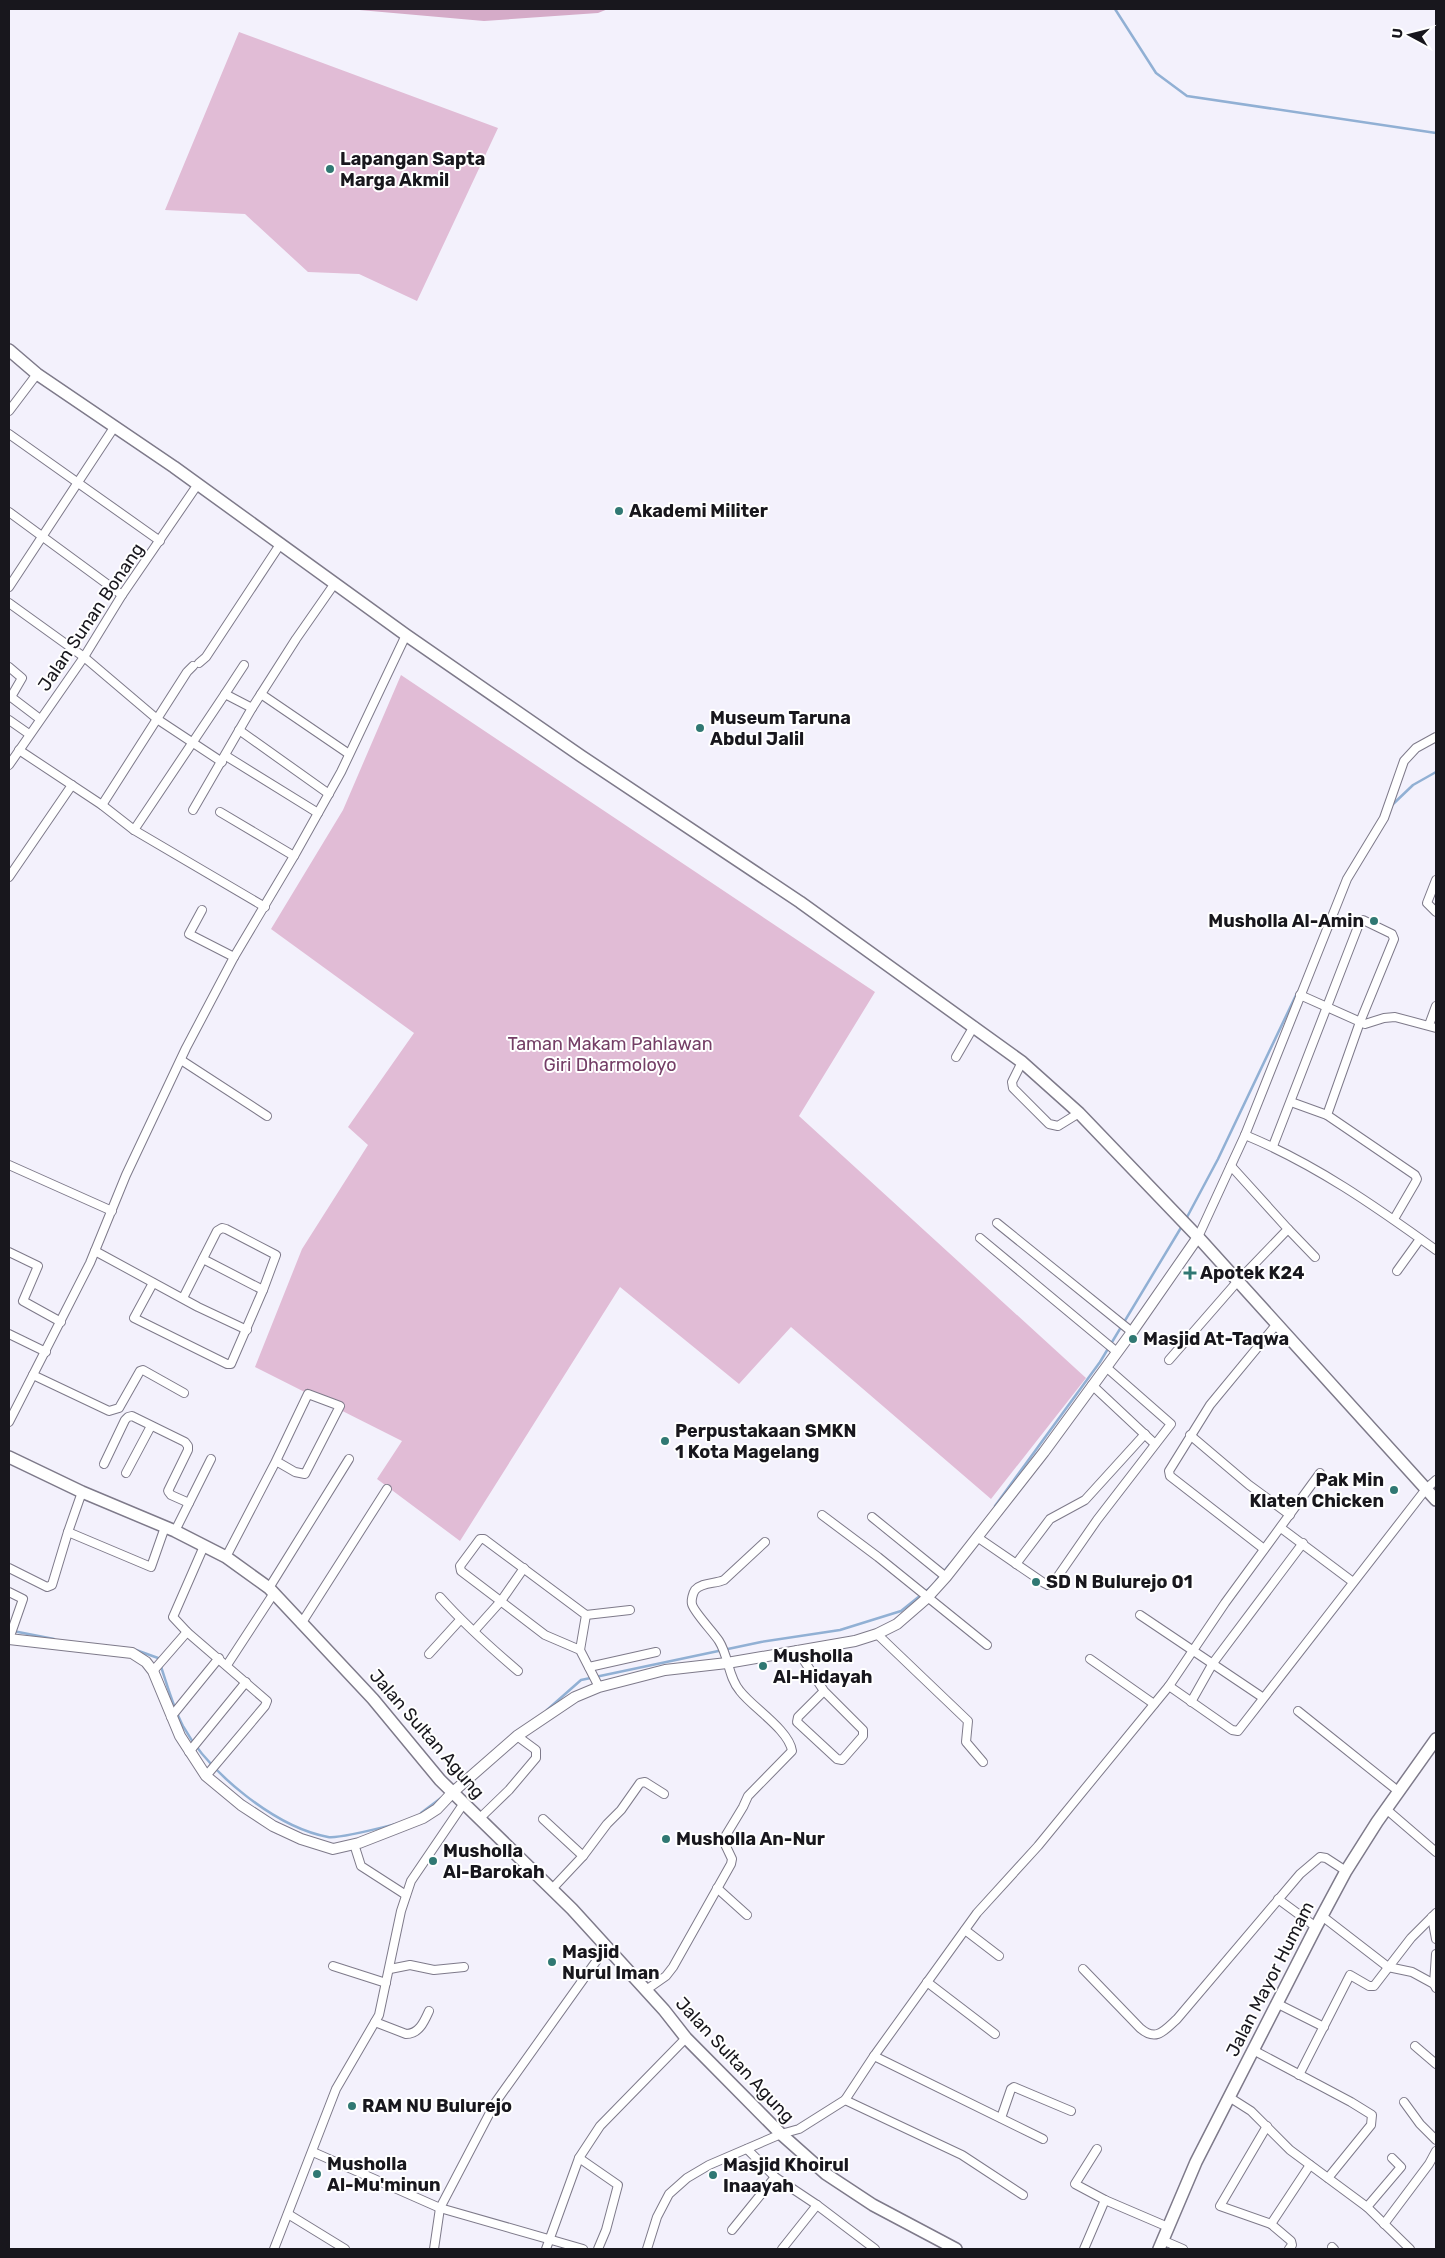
<svg xmlns="http://www.w3.org/2000/svg" width="1445" height="2258" viewBox="0 0 1445 2258" font-family="Rubik,sans-serif">
<style>
.green{fill:#e1bcd6}
.forest{fill:#d5abc8}
.lines{fill:none;stroke-linecap:round;stroke-linejoin:round}
.stream{stroke:#91b0d4;stroke-width:2.5}
.minor-casing{stroke:#7e7a8a;stroke-width:10}
.tertiary-casing{stroke:#7e7a8a;stroke-width:12}
.secondary-casing{stroke:#7e7a8a;stroke-width:14}
.minor{stroke:#fff;stroke-width:8}
.tertiary{stroke:#fff;stroke-width:10}
.secondary{stroke:#fff;stroke-width:11}
.poi-dot{fill:#307873;stroke:#fff;stroke-width:2}
.labels{text-anchor:middle;stroke-width:4;stroke-linejoin:round;paint-order:stroke}
.poi-label{font-size:18px;font-weight:bold;fill:#18171d;stroke:#fff;text-anchor:start}
.street-label{font-size:18px;fill:#18171d;stroke:#fff}
.park-label{font-size:18px;fill:#743e66;stroke:#fff}
</style>
<rect width="100%" height="100%" fill="#f3f1fc"/>
<g class="green">
<path d="M239 32 498 128 417 301 359 274 308 272 245 214 165 210Z"/>
<path d="M401 675 875 992 799 1116 1086 1378 991 1499 791 1327 739 1384 620 1287 460 1541 377 1479 402 1441 255 1367 302 1249 368 1145 348 1127 414 1033 271 929 343 810Z"/>
</g>
<path class="forest" d="M348 9H608L598 13 484 21Z"/>
<g class="lines">
<g class="stream">
<path d="M1115 9 1156 73 1187 96 1436 133"/>
<path d="M1391 806 1413 785 1436 772"/>
<path d="M1186 1219 1218 1159 1297 993"/>
<path d="M995 1506 1100 1362 1182 1226"/>
<path d="M936 1581 950 1564"/>
<path d="M13 1631 54 1639"/>
<path d="M136 1650 158 1658C166 1680 172 1705 183 1726 209 1773 275 1827 328 1837 339 1839 384 1827 396 1824"/>
<path d="M547 1710 581 1680 761 1642 840 1630 901 1611 931 1587"/>
<path d="M421 1813 441 1798"/>
</g>
<g class="minor-casing">
<g id="minor">
<path d="M9 411 37 374"/>
<path d="M9 434 160 541"/>
<path d="M9 512 122 595"/>
<path d="M9 587 115 426"/>
<path d="M9 603 84 657 157 719 222 762"/>
<path d="M199 663 206 657 281 543"/>
<path d="M9 667 22 678 11 697 40 719"/>
<path d="M225 694 244 665"/>
<path d="M261 694 349 754"/>
<path d="M9 720 29 734"/>
<path d="M239 730 329 794"/>
<path d="M19 750 102 805 134 830 265 907"/>
<path d="M226 756 318 813"/>
<path d="M9 765 84 657 122 595 198 484"/>
<path d="M102 805 187 672 193 666"/>
<path d="M193 810 252 708"/>
<path d="M220 812 294 856"/>
<path d="M134 830 225 694 252 708 296 639 335 583"/>
<path d="M9 877 72 785"/>
<path d="M1436 880 1427 903 1436 912"/>
<path d="M202 910 189 934 234 957"/>
<path d="M1300 995 1365 1024 1384 1018 1395 1017 1436 1028"/>
<path d="M1429 1025 1436 1006"/>
<path d="M956 1057 974 1026"/>
<path d="M181 1060 267 1116"/>
<path d="M1022 1062 1012 1082 1013 1088 1049 1124 1058 1126 1079 1113"/>
<path d="M1291 1102 1327 1115 1415 1175 1417 1179 1415 1183 1394 1219"/>
<path d="M1245 1135C1315 1164 1375 1206 1436 1250"/>
<path d="M1273 1146 1359 924 1363 920 1392 934 1394 939 1360 1022 1327 1115"/>
<path d="M9 1165 112 1211"/>
<path d="M997 1223 1132 1332"/>
<path d="M1288 1229 1315 1257"/>
<path d="M1198 1237 1245 1135 1347 879 1384 818 1404 761 1416 748 1436 737"/>
<path d="M980 1238 1117 1352"/>
<path d="M95 1251 198 1307 247 1330"/>
<path d="M9 1252 38 1266 23 1301 61 1322"/>
<path d="M203 1259 263 1290"/>
<path d="M1397 1271 1420 1239"/>
<path d="M153 1283 134 1318 227 1364H231L263 1290 276 1255 226 1229 222 1228 217 1231 183 1298"/>
<path d="M9 1334 46 1352"/>
<path d="M1169 1360 1237 1282 1288 1229 1231 1166"/>
<path d="M33 1375 109 1411 119 1408 140 1371 143 1370 184 1393"/>
<path d="M1092 1385 1155 1444"/>
<path d="M9 1422 90 1263 126 1175 186 1048 234 957 294 856 341 772 406 635"/>
<path d="M1190 1435 1249 1485 1290 1515"/>
<path d="M104 1464 125 1420 128 1417 132 1416 185 1442 188 1446V1450L168 1491 171 1495 189 1503"/>
<path d="M126 1473 151 1426"/>
<path d="M822 1515 878 1557 987 1645"/>
<path d="M872 1517 946 1577"/>
<path d="M1281 1528 1353 1582"/>
<path d="M175 1531 211 1459"/>
<path d="M68 1532 151 1567 165 1527"/>
<path d="M977 1537 1044 1583 1048 1585 1054 1582 1097 1520 1171 1424 1106 1367"/>
<path d="M204 1546 173 1617 187 1632 267 1701 265 1706 206 1776"/>
<path d="M1264 1549 1170 1476 1169 1471 1210 1405 1276 1325"/>
<path d="M226 1557 276 1461 295 1472 305 1474 340 1406 308 1394 276 1461"/>
<path d="M1016 1564 1050 1519 1085 1500 1145 1434"/>
<path d="M9 1568 47 1587 52 1585 68 1532 82 1492"/>
<path d="M269 1588 349 1459"/>
<path d="M9 1592 23 1599 9 1639"/>
<path d="M440 1597C464 1624 491 1648 518 1671"/>
<path d="M586 1615 630 1610"/>
<path d="M1140 1615 1262 1697"/>
<path d="M301 1624 387 1489"/>
<path d="M475 1630 501 1601 524 1568"/>
<path d="M877 1634 968 1721 966 1742 983 1762"/>
<path d="M580 1650 586 1615 484 1539H480L460 1566 461 1571 545 1635 580 1650 599 1687"/>
<path d="M797 1650 824 1691 798 1717 797 1722 837 1759 842 1760 863 1736V1730L824 1691"/>
<path d="M429 1654 460 1620"/>
<path d="M1090 1659 1154 1704"/>
<path d="M227 1665 274 1593"/>
<path d="M589 1667 656 1652"/>
<path d="M153 1671 187 1632"/>
<path d="M1169 1686 1225 1603 1320 1473"/>
<path d="M1191 1702 1213 1663 1303 1543"/>
<path d="M1298 1711 1398 1791"/>
<path d="M171 1717 219 1658"/>
<path d="M189 1752 246 1682"/>
<path d="M1386 1809 1436 1852"/>
<path d="M479 1819 509 1790 536 1758V1750L517 1736"/>
<path d="M543 1819 583 1856"/>
<path d="M354 1844 361 1866 406 1895"/>
<path d="M717 1888 747 1915"/>
<path d="M552 1889 583 1856 607 1824 621 1810 640 1783 645 1782 664 1794"/>
<path d="M1278 1899 1316 1927"/>
<path d="M1322 1916 1388 1967 1412 1972 1434 1984 1436 1988"/>
<path d="M1432 1917 1436 1939"/>
<path d="M965 1930 999 1956"/>
<path d="M333 1966 386 1983"/>
<path d="M390 1969 410 1965 434 1970 464 1967"/>
<path d="M1083 1969 1140 2028C1156 2042 1164 2031 1177 2019L1300 1874 1320 1857 1326 1858 1346 1871"/>
<path d="M927 1982 995 2034"/>
<path d="M1434 1984 1436 1954"/>
<path d="M646 1990 666 1976 673 1967 731 1864 732 1859 723 1840 743 1807 748 1796 792 1751C789 1730 753 1708 740 1691 728 1677 729 1657 719 1641 714 1633 693 1611 692 1604 691 1600 693 1593 695 1590 702 1582 715 1584 724 1580L765 1542"/>
<path d="M1276 2003 1324 2027"/>
<path d="M375 2022 406 2034C419 2034 424 2022 429 2011"/>
<path d="M1415 2046 1436 2064"/>
<path d="M1253 2050 1351 2102 1372 2115 1371 2125 1328 2178"/>
<path d="M874 2056 1043 2139"/>
<path d="M1299 2075 1350 1975 1369 1986H1374L1411 1938 1436 1913"/>
<path d="M1229 2097 1251 2111 1290 2150 1367 2207 1410 2249"/>
<path d="M845 2100 962 2155 1023 2195"/>
<path d="M1404 2102 1420 2124 1436 2140"/>
<path d="M1001 2118 1011 2089 1014 2087 1071 2111"/>
<path d="M1267 2126 1220 2206 1271 2224 1291 2241 1292 2245 1289 2249"/>
<path d="M747 2149 775 2177 817 2205 875 2249"/>
<path d="M1097 2149 1075 2184 1105 2200 1168 2227"/>
<path d="M313 2152 440 2208 583 2249"/>
<path d="M579 2158 618 2185 606 2230 598 2249"/>
<path d="M1367 2207 1401 2167 1392 2158"/>
<path d="M288 2214 345 2249"/>
<path d="M1271 2224 1310 2165"/>
<path d="M1384 2224 1429 2164 1436 2151"/>
<path d="M732 2230 775 2177"/>
<path d="M1162 2240 1183 2249"/>
<path d="M1332 2247 1334 2249"/>
<path d="M274 2249 336 2089 379 2015 401 1911 411 1881 464 1803"/>
<path d="M434 2249 440 2208 495 2103 607 1946"/>
<path d="M546 2249 579 2158 600 2126 686 2038"/>
<path d="M647 2249 657 2217 669 2194 687 2178 709 2165 781 2134 799 2129 845 2100 874 2056 977 1913 1038 1846 1169 1686 1232 1730 1238 1731 1426 1489 1436 1480"/>
<path d="M782 2249 817 2205"/>
<path d="M1084 2249 1105 2200"/>
</g>
</g>
<g class="tertiary-casing">
<path id="tertiary" d="M9 1639 132 1653 146 1662 153 1671 180 1736 206 1776 241 1805 273 1826 301 1839 333 1849 359 1843 395 1829 423 1818 437 1809 453 1792 517 1736 575 1697 599 1687 665 1670 727 1663 855 1641 877 1634 897 1624 927 1598 946 1577 1044 1452 1132 1332 1198 1237"/>
</g>
<g class="secondary-casing">
<g id="secondary">
<path d="M9 350 37 374 174 467 406 635 581 756 800 902 1022 1062 1079 1113 1198 1237 1436 1500"/>
<path d="M9 1457 82 1492 175 1531 226 1557 269 1588 373 1699 440 1780 572 1909 664 2010 686 2038 781 2134 826 2174 873 2205 956 2249"/>
<path d="M1159 2249 1196 2162 1316 1927 1346 1871 1377 1822 1436 1739"/>
</g>
</g>
<use href="#minor" class="minor"/>
<use href="#tertiary" class="tertiary"/>
<use href="#secondary" class="secondary"/>
</g>
<g class="poi-dot">
<circle cx="330" cy="169" r="5"/>
<circle cx="619" cy="511" r="5"/>
<circle cx="700" cy="728" r="5"/>
<circle cx="1374" cy="921" r="5"/>
<path d="M1187.5 1265.5h5v5h5v5h-5v5h-5v-5h-5v-5h5z"/>
<circle cx="1133" cy="1339" r="5"/>
<circle cx="665" cy="1441" r="5"/>
<circle cx="1394" cy="1490" r="5"/>
<circle cx="1036" cy="1582" r="5"/>
<circle cx="763" cy="1666" r="5"/>
<circle cx="666" cy="1839" r="5"/>
<circle cx="433" cy="1861" r="5"/>
<circle cx="552" cy="1962" r="5"/>
<circle cx="352" cy="2106" r="5"/>
<circle cx="317" cy="2174" r="5"/>
<circle cx="713" cy="2175" r="5"/>
</g>
<g class="labels">
<g class="poi-label">
<text x="340" y="165">Lapangan Sapta<tspan x="340" dy="21">Marga Akmil</tspan></text>
<text x="629" y="517">Akademi Militer</text>
<text x="710" y="724">Museum Taruna<tspan x="710" dy="21">Abdul Jalil</tspan></text>
<text x="1364" y="927" text-anchor="end">Musholla Al-Amin</text>
<text x="1200" y="1279">Apotek K24</text>
<text x="1143" y="1345">Masjid At-Taqwa</text>
<text x="675" y="1437">Perpustakaan SMKN<tspan x="675" dy="21">1 Kota Magelang</tspan></text>
<text x="1384" y="1486" text-anchor="end">Pak Min<tspan x="1384" dy="21">Klaten Chicken</tspan></text>
<text x="1046" y="1588">SD N Bulurejo 01</text>
<text x="773" y="1662">Musholla<tspan x="773" dy="21">Al-Hidayah</tspan></text>
<text x="676" y="1845">Musholla An-Nur</text>
<text x="443" y="1857">Musholla<tspan x="443" dy="21">Al-Barokah</tspan></text>
<text x="562" y="1958">Masjid<tspan x="562" dy="21">Nurul Iman</tspan></text>
<text x="362" y="2112">RAM NU Bulurejo</text>
<text x="327" y="2170">Musholla<tspan x="327" dy="21">Al-Mu'minun</tspan></text>
<text x="723" y="2171">Masjid Khoirul<tspan x="723" dy="21">Inaayah</tspan></text>
</g>
<g class="street-label">
<text transform="translate(91 617) rotate(-56)" y="6">Jalan Sunan Bonang</text>
<text transform="translate(427 1734) rotate(49)" y="6">Jalan Sultan Agung</text>
<text transform="translate(1270 1979) rotate(-63)" y="6">Jalan Mayor Humam</text>
<text transform="translate(735 2060) rotate(47)" y="6">Jalan Sultan Agung</text>
</g>
<g class="park-label">
<text x="610" y="1050">Taman Makam Pahlawan<tspan x="610" dy="21">Giri Dharmoloyo</tspan></text>
</g>
</g>
<rect width="1445" height="2258" fill="none" stroke="#18171d" stroke-width="20"/>
<g transform="translate(1410 35) rotate(277)" stroke="#ffffff" stroke-width="4" paint-order="stroke">
<path d="M0-4L9 19L0 12L-9 19Z" fill="#18171d"/>
<text y="-8" font-size="14" font-weight="bold" text-anchor="middle" fill="#18171d">U</text>
</g>
</svg>
